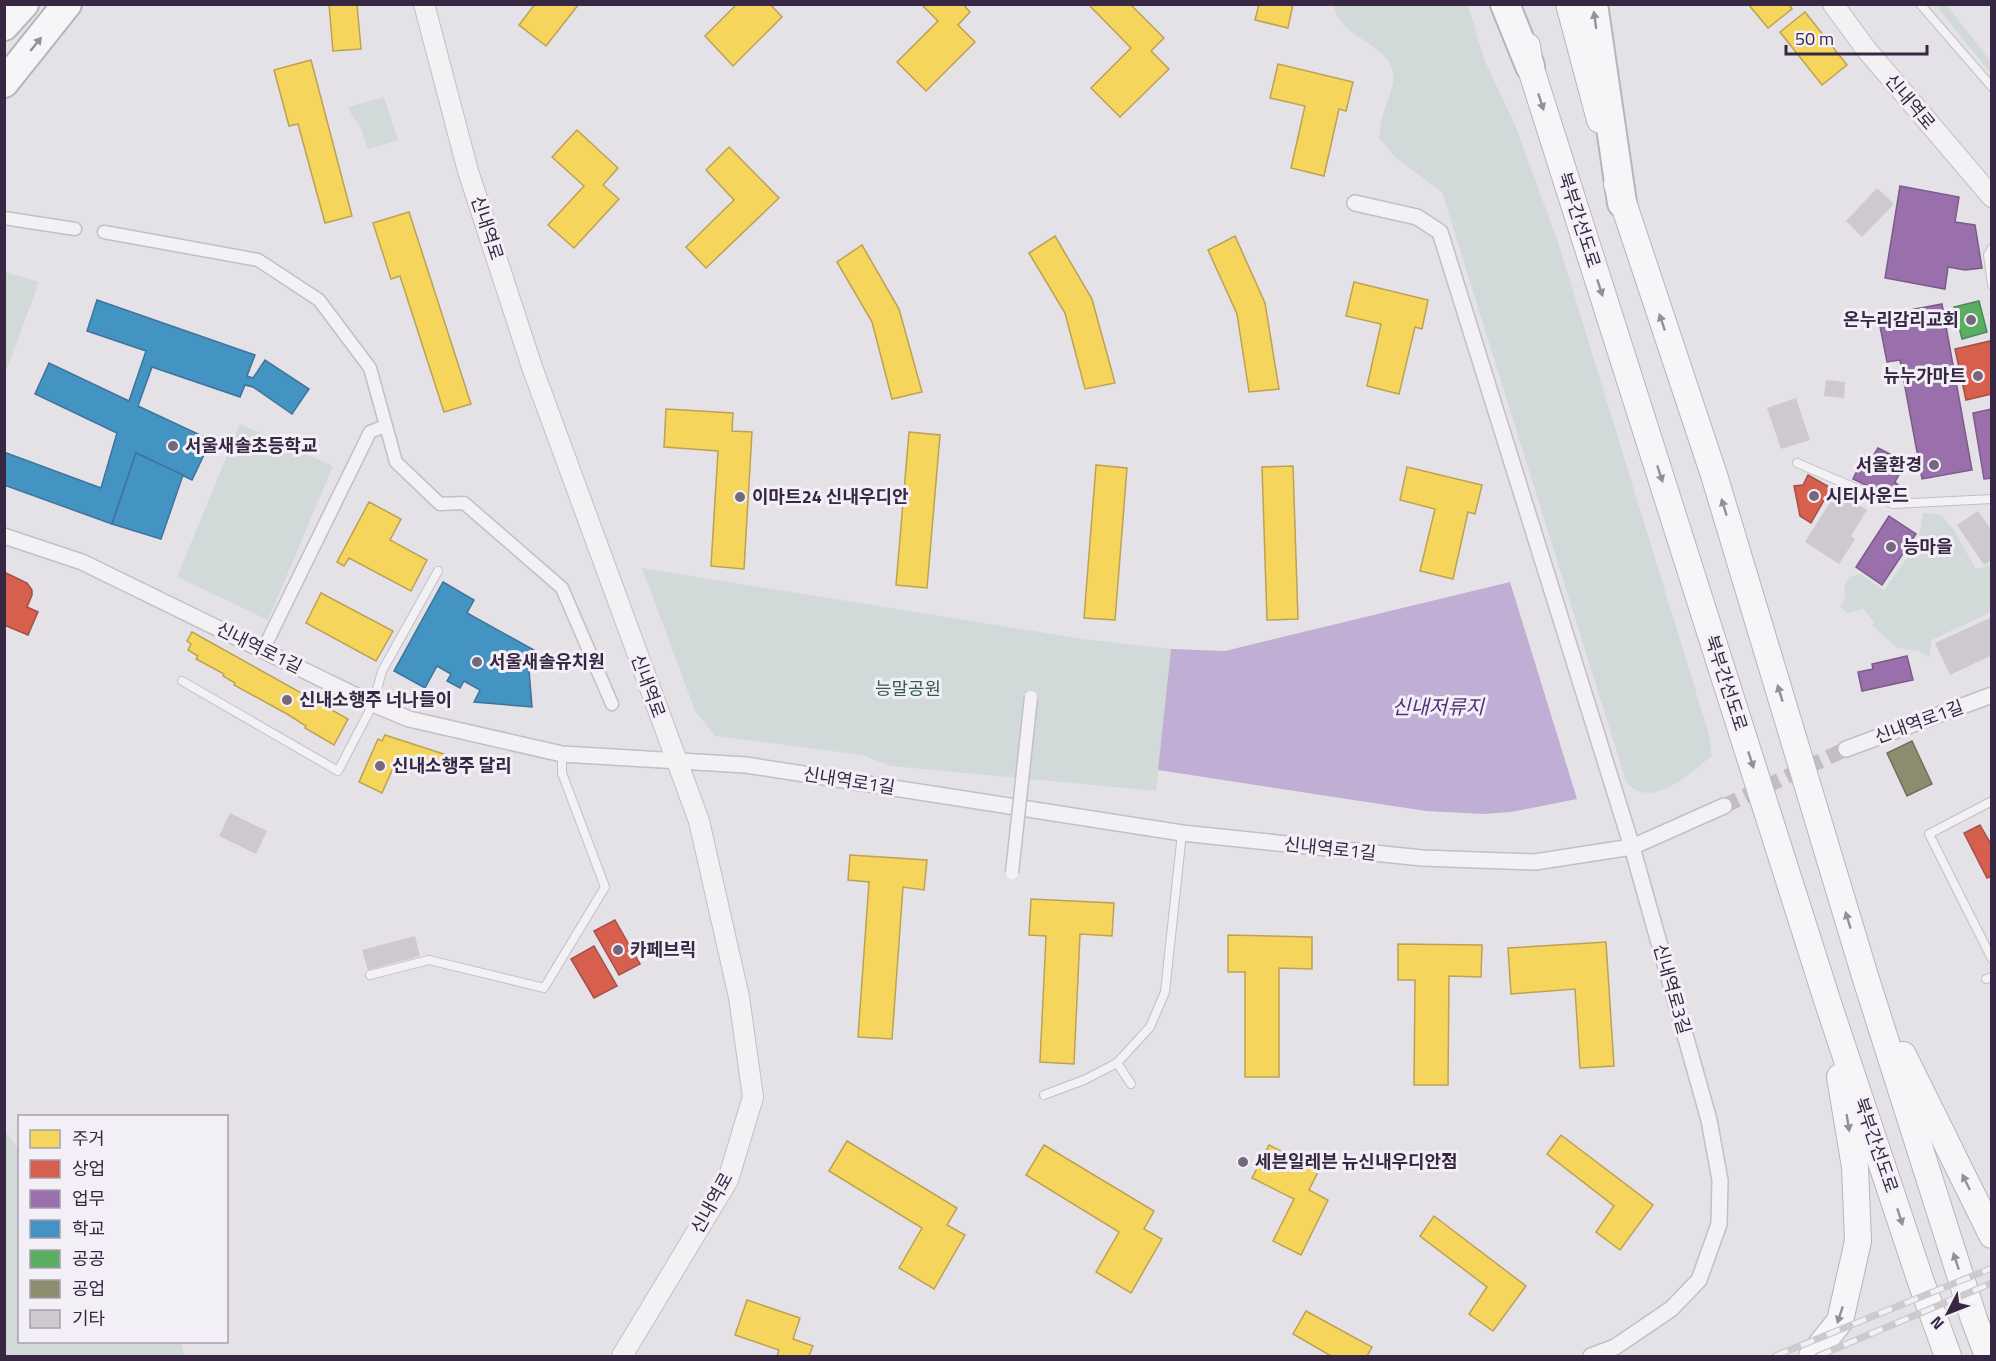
<svg xmlns="http://www.w3.org/2000/svg" width="1996" height="1361" viewBox="0 0 1996 1361" font-family="'Titillium Web','Noto Sans KR',sans-serif">
<style>
.green{fill:#d1dad9}
.water{fill:#c0aed4}
.homes{fill:#f6d55c;stroke:#bda154;stroke-width:1.5}
.shops{fill:#d6604d;stroke:#a64f4a;stroke-width:1.5}
.offices{fill:#9970ab;stroke:#7c5a8c;stroke-width:1.5}
.schools{fill:#4393c3;stroke:#3f739c;stroke-width:1.5}
.public{fill:#5aae61;stroke:#508658;stroke-width:1.5}
.industry{fill:#8c8c6e;stroke:#726e61;stroke-width:1.5}
.building{fill:#cdc9cf}
.lines{fill:none;stroke-linecap:round;stroke-linejoin:round}
.minor-tunnel{stroke:#c2bdc6;stroke-width:15;stroke-dasharray:15 8;stroke-linecap:butt}
.service-casing{stroke:#c2bfc5;stroke-width:10}
.pedestrian-casing{stroke:#c2bfc5;stroke-width:15}
.minor-casing{stroke:#c2bfc5;stroke-width:18}
.tertiary-casing{stroke:#c2bfc5;stroke-width:22}
.trunk-casing{stroke:#b8b4bc;stroke-width:28}
.motorway-casing{stroke:#b8b4bc;stroke-width:32}
.service{stroke:#f3f1f4;stroke-width:8}
.pedestrian{stroke:#f3f1f4;stroke-width:12}
.minor{stroke:#f3f1f4;stroke-width:15}
.tertiary{stroke:#f3f1f4;stroke-width:20}
.trunk{stroke:#f6f5f7;stroke-width:26}
.motorway{stroke:#f6f5f7;stroke-width:28}
.rail-casing{stroke:#cdcacf;stroke-width:7}
.rail{stroke:#f3eff7;stroke-width:4.5;stroke-dasharray:14;stroke-linecap:butt}
.pedestrian-bridge-casing{stroke:#c2bfc5;stroke-width:15;stroke-linecap:butt}
.pedestrian-bridge{stroke:#f3f1f4;stroke-width:12}
.oneway{fill:#968e9c}
.poi-dot{fill:#74687c;stroke:#f3eff7;stroke-width:2}
.labels{text-anchor:middle;stroke-width:6;stroke-linejoin:round;paint-order:stroke}
.street-label{font-size:18px;fill:#372742;stroke:#f3eff7}
.poi-label{font-size:18px;font-weight:bold;fill:#372742;stroke:#f3eff7;text-anchor:start}
.park-label{font-size:18px;fill:#345e54;stroke:#f3eff7}
.water-label{font-size:20px;font-style:italic;fill:#532f78;stroke:#f3eff7}
</style>
<rect width="100%" height="100%" fill="#e5e2e7"/>
<g class="green">
<path d="M1334 5H1468L1484 59 1515 125 1558 242 1708 731 1712 756C1690 772 1651 813 1626 781L1442 192 1396 158 1379 138C1380 127 1382 116 1386 105 1389 95 1395 85 1393 73 1391 45 1338 38 1334 5Z"/>
<path d="M1936 5H1947L1991 62V74Z"/>
<path d="M384 97 398 140 368 149 360 125 352 116 349 107Z"/>
<path d="M5 272 39 282 5 374 4 272Z"/>
<path d="M240 424 333 466 268 620 177 577Z"/>
<path d="M1923 513 1942 515 1955 532 1976 569 1992 564 1991 612 1932 640 1929 657 1919 651 1897 648 1872 625 1874 622 1863 609 1848 613 1840 606 1846 596 1844 588 1849 577 1860 574 1884 590 1918 543Z"/>
<path d="M642 568 1083 639 1171 649 1156 791 891 766 862 755 715 736 695 711Z"/>
<path d="M4 1130 19 1150 20 1342H181L184 1356H5Z"/>
</g>
<path class="water" d="M1510 582 1577 799 1511 812 1483 814 1426 811 1158 770 1171 649 1225 651Z"/>
<g class="homes">
<path d="M329 4H357L361 49 333 51Z"/>
<path d="M535 4H579L546 46 519 25Z"/>
<path d="M737 4H770L782 17 733 66 705 36Z"/>
<path d="M921 4H963L970 12 958 25 975 42 926 91 897 62 938 21Z"/>
<path d="M1088 4H1130L1164 38 1151 51 1169 69 1120 117 1091 88 1131 48Z"/>
<path d="M1259 4H1293L1288 28 1255 20Z"/>
<path d="M1748 4H1789L1792 9 1768 28Z"/>
<path d="M1805 12 1847 65 1822 85 1780 32Z"/>
<path d="M311 60 352 216 325 223 298 124 289 126 274 70Z"/>
<path d="M1278 64 1353 82 1346 111 1339 109 1324 176 1291 168 1305 106 1270 98Z"/>
<path d="M577 130 618 168 603 185 619 199 574 248 548 225 584 186 552 157Z"/>
<path d="M729 147 779 198 706 268 686 247 734 200 706 170Z"/>
<path d="M409 212 471 404 444 412 400 276 391 279 373 223Z"/>
<path d="M1055 236 1092 299 1115 383 1085 389 1065 313 1029 253Z"/>
<path d="M1235 236 1265 303 1279 389 1249 392 1237 314 1208 250Z"/>
<path d="M862 245 899 309 922 392 892 399 872 322 837 262Z"/>
<path d="M1354 282 1428 300 1422 329 1415 327 1399 394 1367 386 1381 324 1346 316Z"/>
<path d="M666 409 733 413 732 431 752 432 744 569 711 566 718 451 664 447Z"/>
<path d="M909 432 940 435 927 588 896 585Z"/>
<path d="M1096 465 1127 468 1115 620 1084 618Z"/>
<path d="M1293 466 1298 619 1267 620 1262 467Z"/>
<path d="M1407 467 1482 485 1475 514 1468 512 1453 579 1420 571 1435 509 1400 500Z"/>
<path d="M369 502 401 519 390 540 427 560 411 591 349 558 344 566 337 562Z"/>
<path d="M321 593 393 631 376 661 306 623Z"/>
<path d="M192 632 348 719 334 745 305 728 306 726 287 714 234 685 235 683 223 676 224 674 196 659 198 656 188 650 191 644 187 641Z"/>
<path d="M385 735 456 758 451 774 398 757 382 793 359 782 378 739 382 741Z"/>
<path d="M850 855 927 860 924 890 903 887 892 1039 858 1037 869 882 848 880Z"/>
<path d="M1031 899 1114 903 1112 936 1080 934 1074 1064 1040 1062 1046 936 1029 935Z"/>
<path d="M1228 935 1312 937V969L1279 968V1077H1245V972H1228Z"/>
<path d="M1606 942 1614 1066 1580 1068 1575 989 1511 994 1508 948Z"/>
<path d="M1398 944 1482 945 1481 977 1449 976 1448 1085H1414L1415 980H1398Z"/>
<path d="M1561 1135 1653 1205 1620 1250 1596 1232 1614 1206 1547 1154Z"/>
<path d="M847 1141 957 1208 947 1225 965 1235 934 1289 899 1268 922 1228 829 1171Z"/>
<path d="M1044 1145 1154 1211 1144 1229 1162 1239 1131 1293 1096 1272 1119 1232 1026 1175Z"/>
<path d="M1269 1145 1319 1170 1309 1190 1328 1200 1301 1255 1273 1241 1294 1199 1252 1178Z"/>
<path d="M1434 1216 1526 1286 1493 1331 1469 1314 1487 1287 1420 1236Z"/>
<path d="M747 1300 800 1318 793 1339 813 1346 809 1356H777L779 1350 735 1335Z"/>
<path d="M1306 1311 1372 1347 1367 1356H1331L1293 1334Z"/>
</g>
<g class="shops">
<path d="M1990 341 1992 349V394L1966 400 1955 349Z"/>
<path d="M1808 475 1831 488 1811 523 1800 516 1794 486 1803 485Z"/>
<path d="M4 572 27 583 32 590V595L27 607 38 612 28 635 4 625Z"/>
<path d="M1980 825 1992 846V876L1987 878 1964 833Z"/>
<path d="M615 920 640 964 619 975 594 931Z"/>
<path d="M594 946 617 986 594 998 571 959Z"/>
</g>
<g class="offices">
<path d="M1900 186 1959 197 1955 222 1975 225 1982 268 1965 270 1948 267 1945 289 1885 278Z"/>
<path d="M1942 304 1972 470 1922 479 1900 360 1887 362 1878 316Z"/>
<path d="M1992 409V478L1984 479 1973 413Z"/>
<path d="M1878 448 1906 462 1895 482 1900 487 1894 499 1853 479 1865 455 1872 458Z"/>
<path d="M1889 516 1916 534 1882 585 1856 567Z"/>
<path d="M1907 656 1913 680 1862 691 1858 672 1873 669 1872 664Z"/>
</g>
<g class="schools">
<path d="M97 300 255 355 247 376 253 378 265 360 309 389 292 414 253 387 245 385 240 397 152 367 138 406 211 440 192 480 136 453 112 524 4 485V452L101 488 117 433 35 394 49 363 129 401 146 351 87 331Z"/>
<path d="M136 453 183 475 161 539 112 524Z"/>
<path d="M443 582 474 600 467 613 534 650 525 667 529 670 532 707 474 702 480 690 464 681 460 688 447 681 451 674 437 666 425 688 394 671Z"/>
</g>
<path class="public" d="M1979 301 1987 332 1962 339 1954 307Z"/>
<path class="industry" d="M1912 741 1932 784 1907 796 1887 753Z"/>
<g class="building">
<path d="M1877 188 1894 204 1862 237 1846 221Z"/>
<path d="M1826 380 1845 382 1844 398 1824 396Z"/>
<path d="M1796 398 1810 440 1781 449 1767 408Z"/>
<path d="M1837 491 1867 510 1851 536 1855 539 1839 564 1805 542Z"/>
<path d="M1978 511 1992 531V560L1984 565 1957 525Z"/>
<path d="M1992 617V655L1950 675 1935 643Z"/>
<path d="M230 813 267 831 256 854 219 836Z"/>
<path d="M415 936 420 956 368 970 362 950Z"/>
</g>
<g class="lines">
<path class="minor-tunnel" d="M1724 806 1846 749"/>
<g class="service-casing">
<g id="service">
<path d="M1920 4 1992 87"/>
<path d="M1992 248 1988 255 1992 285"/>
<path d="M1797 463 1893 504 1992 499"/>
<path d="M182 681 338 771 373 704 382 671 438 571"/>
<path d="M1992 801 1929 834 1992 959"/>
<path d="M370 975 429 960 544 988 605 887 562 773V754"/>
<path d="M1986 979 1992 977"/>
<path d="M1117 1063 1131 1084"/>
<path d="M1044 1095 1084 1080 1117 1063 1150 1027 1165 992 1182 833"/>
</g>
</g>
<g class="pedestrian-casing">
<g id="pedestrian">
<path d="M4 218 75 229"/>
<path d="M104 232 258 260 319 300 370 368 396 462 440 504 464 503 562 588 612 704"/>
<path d="M263 650 370 432 385 426"/>
</g>
</g>
<g class="minor-casing">
<g id="minor">
<path d="M1355 203 1417 217 1440 232 1632 847 1709 1120 1720 1180 1719 1224 1699 1280 1671 1309 1615 1347 1591 1356"/>
<path d="M4 536 82 562 373 704 409 719 562 754 746 765 1182 833 1422 858 1535 862 1632 847 1724 806"/>
<path d="M1846 749 1992 695"/>
</g>
</g>
<g class="tertiary-casing">
<g id="tertiary">
<path d="M424 4 468 171 532 367 699 821 739 997 753 1097 728 1180 622 1356"/>
<path d="M1833 4 1866 49 1992 197"/>
</g>
</g>
<g class="trunk-casing">
<g id="trunk">
<path d="M1569 4 1600 120"/>
<path d="M1527 46 1530 66 1828 1003 1921 1282 1948 1356"/>
<path d="M1617 184 1714 475 1865 976 1974 1319 1988 1356"/>
<path d="M1903 1055 1992 1235"/>
<path d="M1812 1356 1840 1321 1858 1241 1855 1167 1840 1077"/>
</g>
</g>
<g class="motorway-casing">
<g id="motorway">
<path d="M1505 4 1530 66"/>
<path d="M1593 4 1622 203"/>
<path d="M4 26 24 4"/>
<path d="M4 83 67 4"/>
</g>
</g>
<use href="#service" class="service"/>
<use href="#pedestrian" class="pedestrian"/>
<use href="#minor" class="minor"/>
<use href="#tertiary" class="tertiary"/>
<use href="#trunk" class="trunk"/>
<use href="#motorway" class="motorway"/>
<g class="rail-casing">
<g id="rail">
<path d="M1775 1356 1992 1268"/>
<path d="M1818 1356 1992 1283"/>
</g>
</g>
<use href="#rail" class="rail"/>
<g class="pedestrian-bridge-casing">
<path id="pedestrian-bridge" d="M1012 873 1031 697"/>
</g>
<use href="#pedestrian-bridge" class="pedestrian-bridge"/>
</g>
<defs><path id="oneway-solid" d="M-6-.8H1V-3.2L6.5 0L1 3.2V.8H-6Z" transform="scale(1.5)"/></defs>
<g class="oneway">
<use href="#oneway-solid" transform="translate(1595 20) rotate(-98)"/>
<use href="#oneway-solid" transform="translate(36 44) rotate(-51)"/>
<use href="#oneway-solid" transform="translate(1541 102) rotate(72)"/>
<use href="#oneway-solid" transform="translate(1600 288) rotate(72)"/>
<use href="#oneway-solid" transform="translate(1662 322) rotate(-109)"/>
<use href="#oneway-solid" transform="translate(1660 474) rotate(72)"/>
<use href="#oneway-solid" transform="translate(1724 507) rotate(-107)"/>
<use href="#oneway-solid" transform="translate(1780 693) rotate(-107)"/>
<use href="#oneway-solid" transform="translate(1751 760) rotate(72)"/>
<use href="#oneway-solid" transform="translate(1848 920) rotate(-107)"/>
<use href="#oneway-solid" transform="translate(1848 1123) rotate(81)"/>
<use href="#oneway-solid" transform="translate(1966 1182) rotate(-116)"/>
<use href="#oneway-solid" transform="translate(1900 1217) rotate(72)"/>
<use href="#oneway-solid" transform="translate(1956 1261) rotate(-108)"/>
<use href="#oneway-solid" transform="translate(1840 1315) rotate(108)"/>
</g>
<g class="poi-dot">
<circle cx="1971" cy="320" r="6"/>
<circle cx="1978" cy="376" r="6"/>
<circle cx="173" cy="446" r="6"/>
<circle cx="1934" cy="465" r="6"/>
<circle cx="1814" cy="496" r="6"/>
<circle cx="740" cy="497" r="6"/>
<circle cx="1891" cy="547" r="6"/>
<circle cx="477" cy="662" r="6"/>
<circle cx="287" cy="700" r="6"/>
<circle cx="380" cy="766" r="6"/>
<circle cx="618" cy="950" r="6"/>
<circle cx="1243" cy="1162" r="6"/>
</g>
<g class="labels">
<g class="street-label">
<text transform="translate(1910 102) rotate(50)" y="6">신내역로</text>
<text transform="translate(1579 220) rotate(72)" y="6">북부간선도로</text>
<text transform="translate(487 228) rotate(72)" y="6">신내역로</text>
<text transform="translate(259 648) rotate(26)" y="6">신내역로1길</text>
<text transform="translate(1726 683) rotate(72)" y="6">북부간선도로</text>
<text transform="translate(648 686) rotate(70)" y="6">신내역로</text>
<text transform="translate(1919 722) rotate(-20)" y="6">신내역로1길</text>
<text transform="translate(849 781) rotate(9)" y="6">신내역로1길</text>
<text transform="translate(1330 849) rotate(6)" y="6">신내역로1길</text>
<text transform="translate(1672 989) rotate(74)" y="6">신내역로3길</text>
<text transform="translate(1876 1145) rotate(71)" y="6">북부간선도로</text>
<text transform="translate(712 1203) rotate(-61)" y="6">신내역로</text>
</g>
<g class="poi-label">
<text x="1959" y="326" text-anchor="end">온누리감리교회</text>
<text x="1966" y="382" text-anchor="end">뉴누가마트</text>
<text x="185" y="452">서울새솔초등학교</text>
<text x="1922" y="471" text-anchor="end">서울환경</text>
<text x="1826" y="502">시티사운드</text>
<text x="752" y="503">이마트24 신내우디안</text>
<text x="1903" y="553">능마을</text>
<text x="489" y="668">서울새솔유치원</text>
<text x="299" y="706">신내소행주 너나들이</text>
<text x="392" y="772">신내소행주 달리</text>
<text x="630" y="956">카페브릭</text>
<text x="1255" y="1168">세븐일레븐 뉴신내우디안점</text>
</g>
<g class="park-label">
<text x="908" y="695">능말공원</text>
</g>
<g class="water-label">
<text x="1438" y="714">신내저류지</text>
</g>
</g>
<rect width="1996" height="1361" fill="none" stroke="#372742" stroke-width="12"/>
<rect x="18" y="1115" width="210" height="228" fill="#f3eff7" stroke="#a89faf" stroke-width="1.5"/>
<rect x="30" y="1130" width="30" height="18" fill="#f6d55c" stroke="#a89faf" stroke-width="1.5"/>
<text x="72" y="1145" font-size="18" fill="#372742">주거</text>
<rect x="30" y="1160" width="30" height="18" fill="#d6604d" stroke="#a89faf" stroke-width="1.5"/>
<text x="72" y="1175" font-size="18" fill="#372742">상업</text>
<rect x="30" y="1190" width="30" height="18" fill="#9970ab" stroke="#a89faf" stroke-width="1.5"/>
<text x="72" y="1205" font-size="18" fill="#372742">업무</text>
<rect x="30" y="1220" width="30" height="18" fill="#4393c3" stroke="#a89faf" stroke-width="1.5"/>
<text x="72" y="1235" font-size="18" fill="#372742">학교</text>
<rect x="30" y="1250" width="30" height="18" fill="#5aae61" stroke="#a89faf" stroke-width="1.5"/>
<text x="72" y="1265" font-size="18" fill="#372742">공공</text>
<rect x="30" y="1280" width="30" height="18" fill="#8c8c6e" stroke="#a89faf" stroke-width="1.5"/>
<text x="72" y="1295" font-size="18" fill="#372742">공업</text>
<rect x="30" y="1310" width="30" height="18" fill="#cdc9cf" stroke="#a89faf" stroke-width="1.5"/>
<text x="72" y="1325" font-size="18" fill="#372742">기타</text>
<g transform="translate(1948 1313) rotate(228)" stroke="#f3eff7" stroke-width="4.5" paint-order="stroke">
<path d="M0-4.5L10 22L0 15L-10 22Z" fill="#372742"/>
<text y="-9" font-size="16" font-weight="bold" text-anchor="middle" fill="#372742">N</text>
</g>
<path d="M1786 45v9h141v-9" fill="none" stroke="#372742" stroke-width="3"/>
<text x="1795" y="45" font-size="18" fill="#372742" stroke="#f3eff7" stroke-width="4.5" paint-order="stroke">50 m</text>
</svg>
